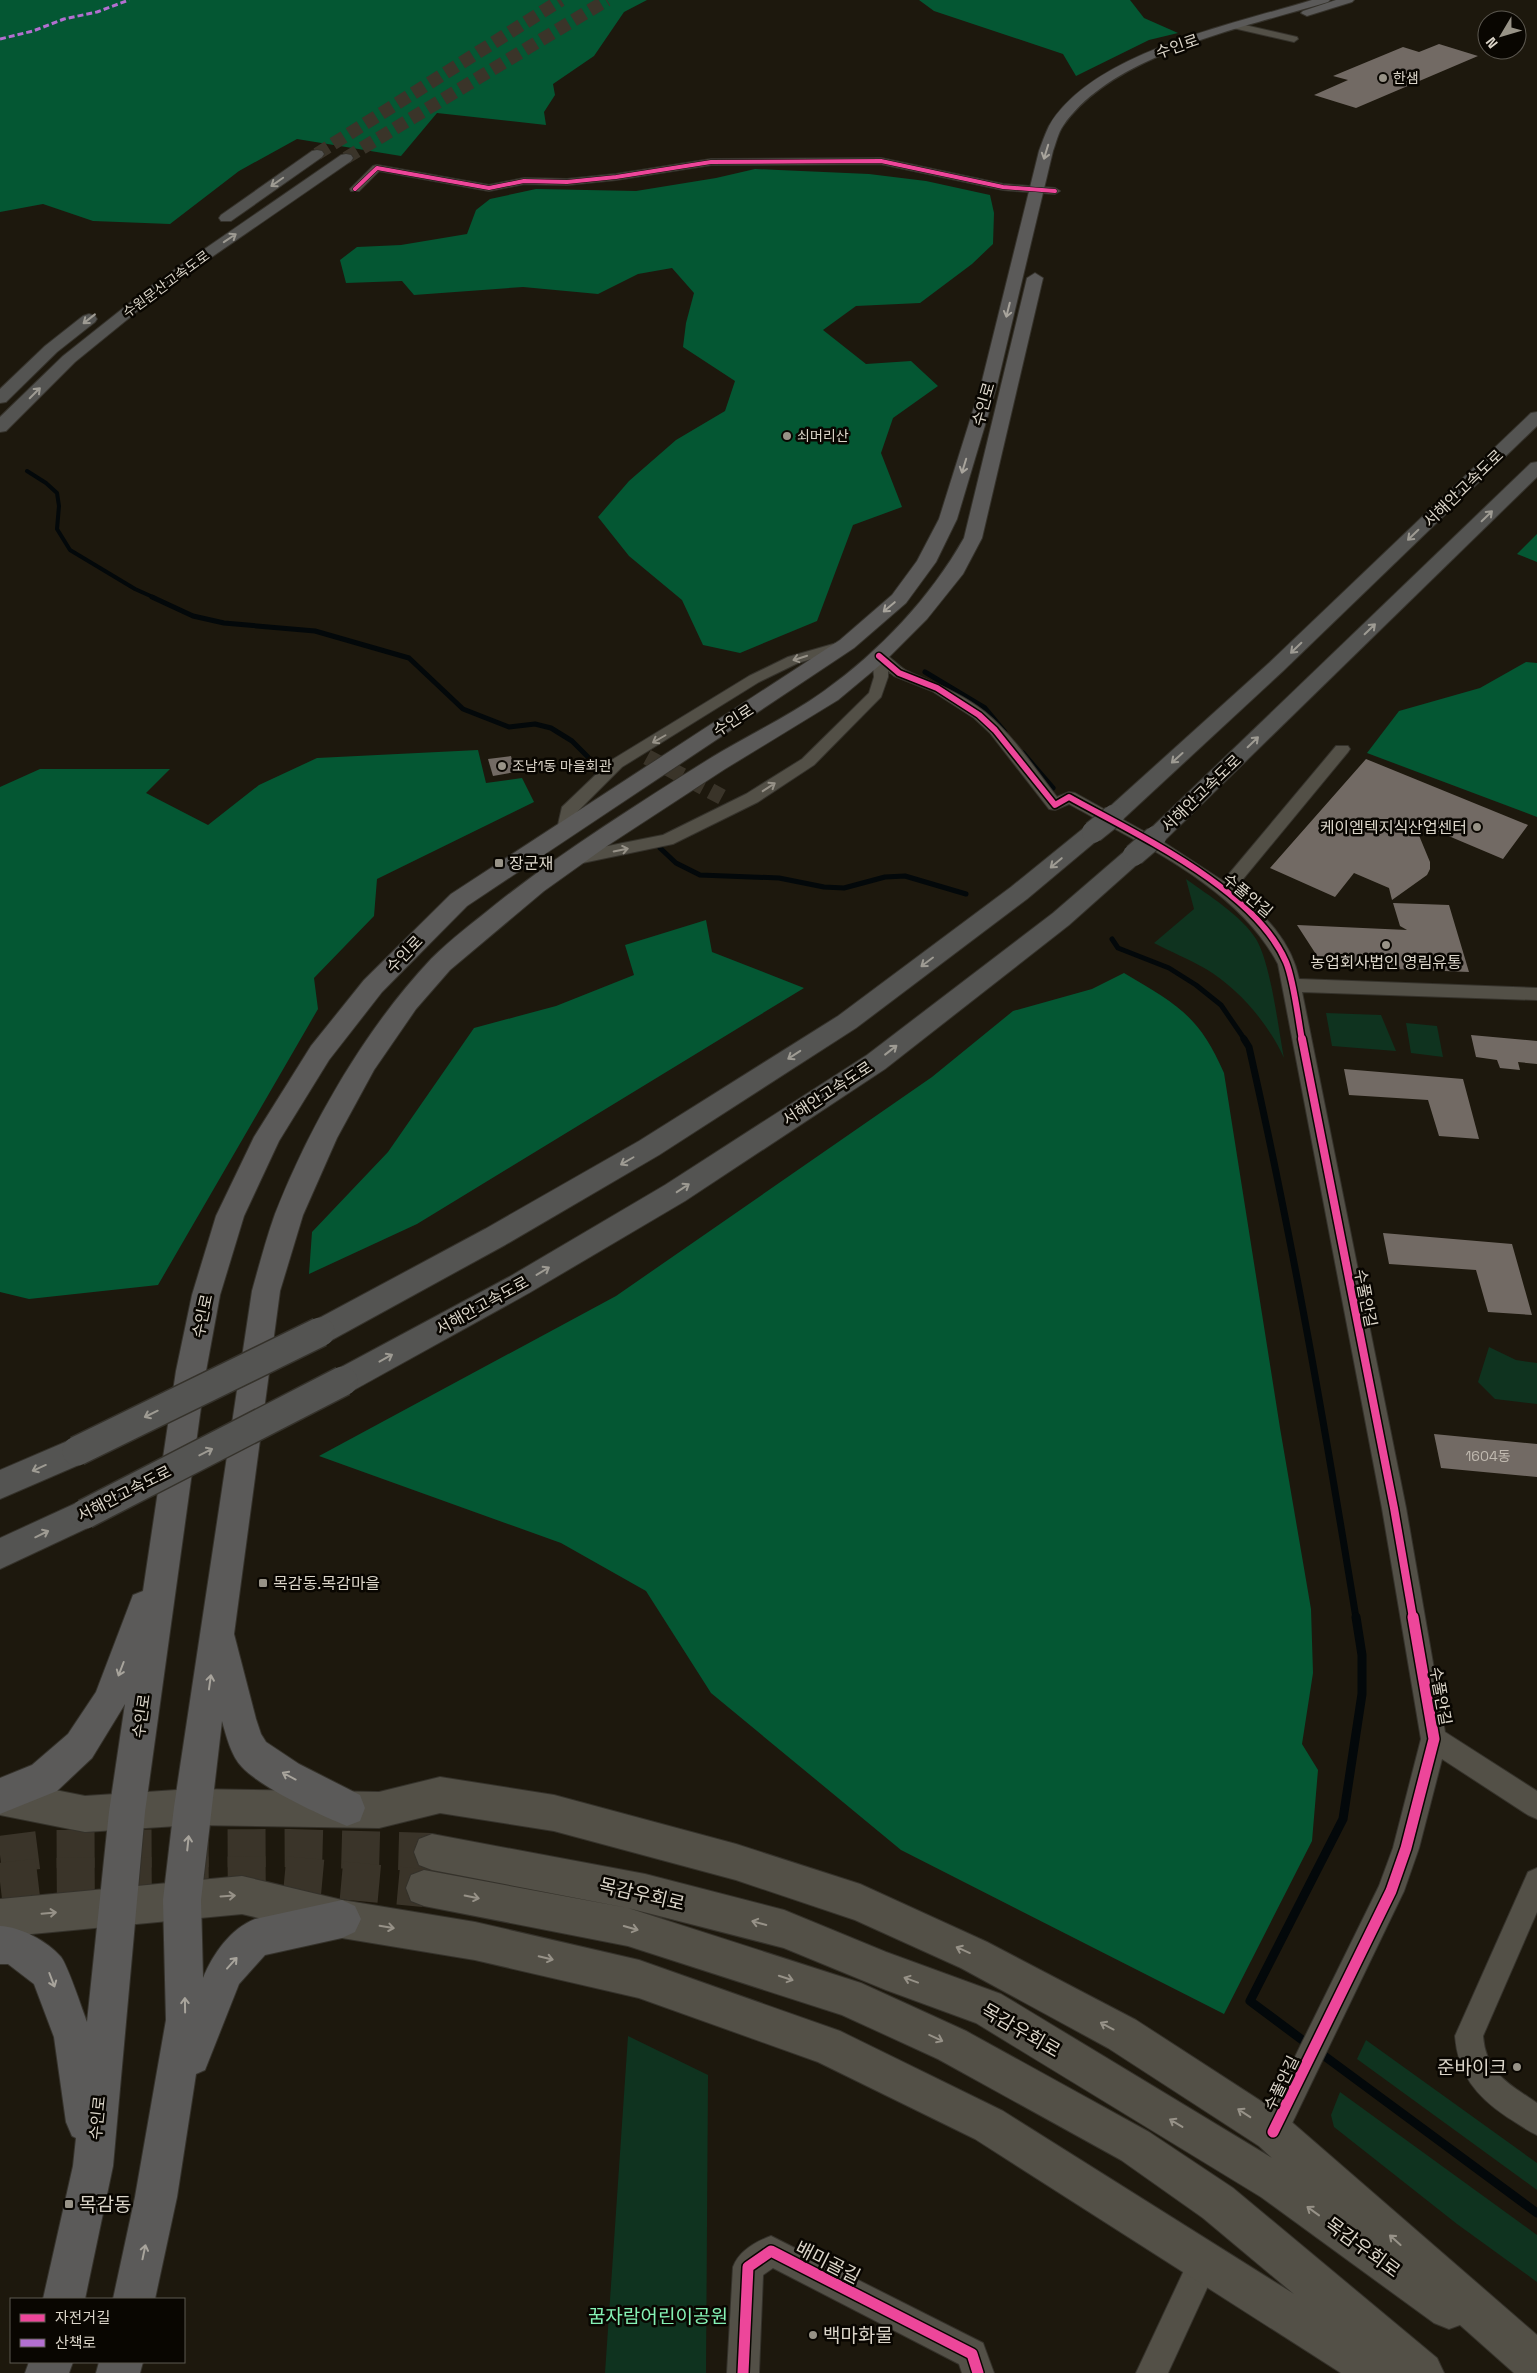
<svg xmlns="http://www.w3.org/2000/svg" width="1537" height="2373" viewBox="0 0 1537 2373" font-family="'Space Grotesk','Noto Sans KR',sans-serif">
<style>
.green{fill:#0f331f}
.forest{fill:#045733}
.lines{fill:none;stroke-linecap:round;stroke-linejoin:round}
.stream-far3{stroke:#03080a;stroke-width:4}
.stream-far2{stroke:#03080a;stroke-width:5}
.stream-far1{stroke:#03080a;stroke-width:7}
.stream{stroke:#03080a;stroke-width:9}
.building{fill:#726a64}
.minor-tunnel{stroke:#3a3429;stroke-width:16;stroke-dasharray:16 8;stroke-linecap:butt}
.secondary-tunnel{stroke:#3a3429;stroke-width:38;stroke-dasharray:38 19;stroke-linecap:butt}
.motorway-tunnel{stroke:#3a3429;stroke-width:13;stroke-dasharray:13 6;stroke-linecap:butt}
.minor-casing{stroke:#35322b;stroke-width:2}
.secondary-casing{stroke:#35322b;stroke-width:2}
.primary-casing{stroke:#35322b;stroke-width:2}
.motorway-casing{stroke:#35322b;stroke-width:2}
.minor{fill:#535047;fill-rule:evenodd}
.secondary{fill:#535047;fill-rule:evenodd}
.primary{fill:#5b5a59;fill-rule:evenodd}
.motorway{fill:#545452;fill-rule:evenodd}
.motorway-bridge-far1-casing{stroke:#35322b;stroke-width:24;stroke-linecap:butt}
.motorway-bridge-casing{stroke:#35322b;stroke-width:32;stroke-linecap:butt}
.motorway-bridge-far1{stroke:#545452;stroke-width:22}
.motorway-bridge{stroke:#545452;stroke-width:29}
.quiet{stroke:#b36fd0;stroke-width:3;stroke-dasharray:6 3;stroke-linecap:butt}
.cycleway-far3-casing{stroke:#090601;stroke-width:5}
.cycleway-far2-casing{stroke:#090601;stroke-width:9}
.cycleway-far1-casing{stroke:#090601;stroke-width:11}
.cycleway-casing{stroke:#090601;stroke-width:14}
.cycleway-far3{stroke:#ed469a;stroke-width:4}
.cycleway-far2{stroke:#ed469a;stroke-width:6}
.cycleway-far1{stroke:#ed469a;stroke-width:8}
.cycleway{stroke:#ed469a;stroke-width:11}
.oneway{stroke:#a8a49c}
.oneway2{stroke:#9e9b93}
.oneway3{stroke:#979288}
.poi-dot{fill:#989387;stroke:#090601;stroke-width:2}
.labels{text-anchor:middle;stroke-width:5;stroke-linejoin:round;paint-order:stroke}
.far-poi-label{font-size:14px;fill:#dbd5c9;stroke:#090601;text-anchor:start}
.far-street-label{font-size:14px;fill:#dbd5c9;stroke:#090601}
.number-label{font-size:14px;fill:#c1bab0}
.street-label{font-size:16px;fill:#dbd5c9;stroke:#090601}
.poi-label{font-size:16px;fill:#dbd5c9;stroke:#090601;text-anchor:start}
.near-street-label{font-size:19px;fill:#dbd5c9;stroke:#090601}
.near-poi-label{font-size:19px;fill:#dbd5c9;stroke:#090601;text-anchor:start}
.near-park-label{font-size:19px;fill:#85f2b5;stroke:#090601}
</style>
<rect width="100%" height="100%" fill="#1d180d"/>
<g class="green">
<path d="M1186 879C1208 895 1242 916 1256 939 1271 964 1278 1027 1284 1058 1268 1023 1239 989 1206 969 1189 959 1171 952 1154 943L1194 909Z"/>
<path d="M1326 1013 1381 1015 1396 1051 1332 1046Z"/>
<path d="M1406 1023 1437 1026 1443 1057 1411 1053Z"/>
<path d="M1489 1347 1516 1360 1537 1363V1404L1495 1399 1478 1382Z"/>
<path d="M628 2036 708 2075 706 2373H605Z"/>
<path d="M1366 2040 1537 2163V2190L1357 2059Z"/>
<path d="M1340 2092 1537 2235V2282L1457 2224 1334 2127 1331 2115Z"/>
</g>
<g class="forest">
<path d="M0 0H647L624 12 594 56 553 84 555 95 544 112 546 125 437 113 401 156 297 139 239 171 170 224 93 221 43 204 0 212Z"/>
<path d="M919 0H1130L1144 18 1178 33 1149 40 1076 76 1063 54 934 11Z"/>
<path d="M755 169 869 174 926 181 990 195 994 213 993 244 972 264 920 303 856 306 823 330 866 364 911 361 938 386 893 418 881 453 902 507 853 525 817 621 740 653 703 645 682 600 629 556 598 517 629 481 676 440 725 411 735 381 683 347 686 323 694 293 672 268 638 274 598 294 523 287 414 295 402 281 346 283 340 260 357 247 401 245 467 234 476 210 490 199 536 189 636 191 716 178Z"/>
<path d="M1537 534V562L1517 554Z"/>
<path d="M1526 662 1537 663V817L1367 753 1399 711 1480 688Z"/>
<path d="M478 750 486 783 522 778 534 802 377 879 374 916 314 978 318 1009 158 1285 29 1299 0 1292V787L40 769H170L146 793 208 825 259 785 317 758Z"/>
<path d="M706 920 712 952 804 988 417 1224 309 1274 312 1232 388 1152 474 1028 556 1006 634 975 625 945Z"/>
<path d="M1124 973C1176 1004 1199 1015 1224 1073L1280 1428 1311 1609 1313 1673 1302 1744 1318 1770 1312 1841 1224 2014 901 1850 711 1693 646 1591 561 1543 319 1456 616 1296 932 1077 1013 1011 1092 989Z"/>
</g>
<g class="lines">
<path class="stream-far3" d="M27 471 46 483 57 493 59 506 57 529 70 550 135 589 155 598"/>
<g class="stream-far2">
<path d="M152 597 193 616 224 623 315 631 409 658 463 709 509 727 535 724 551 728 572 741 588 757"/>
<path d="M925 672 985 708 1005 732"/>
<path d="M1023 753 1053 788"/>
<path d="M660 848 676 863 700 875 779 878 824 887 844 888 885 877 905 876 966 894"/>
<path d="M1112 939 1118 948 1169 968 1196 985 1221 1005 1245 1040"/>
</g>
<path class="stream-far1" d="M1244 1039 1249 1047C1292 1236 1325 1427 1356 1618"/>
<g class="stream">
<path d="M1309 2045 1250 2001 1343 1819 1362 1694V1655L1356 1617"/>
<path d="M1319 2052 1537 2213"/>
</g>
</g>
<g class="building">
<path d="M1439 44 1478 56 1356 108 1314 95 1348 80 1333 76 1403 47 1419 52Z"/>
<path d="M511 756 515 772 493 776 488 759Z"/>
<path d="M1366 759 1528 825 1503 859 1413 821 1430 862V869L1427 875 1392 900 1389 888 1354 873 1335 897 1270 868Z"/>
<path d="M1393 903 1449 905 1469 972 1346 967 1345 963 1321 962 1297 925 1407 930 1400 926Z"/>
<path d="M1471 1035 1537 1041V1064L1518 1062 1520 1070 1500 1068 1497 1060 1476 1057Z"/>
<path d="M1344 1069 1463 1079 1479 1139 1439 1136 1428 1100 1349 1095Z"/>
<path d="M1383 1233 1512 1244 1532 1315 1488 1312 1476 1270 1389 1264Z"/>
<path d="M1434 1434 1537 1444V1477L1441 1468Z"/>
</g>
<g class="lines">
<path class="minor-tunnel" d="M647 757 722 797"/>
<g class="secondary-tunnel">
<path d="M0 1855 47 1849 289 1848 432 1852"/>
<path d="M0 1882 42 1877 283 1875 424 1888"/>
</g>
<g class="motorway-tunnel">
<path d="M317 154 561 0"/>
<path d="M346 158 607 0"/>
</g>
<g class="minor-casing">
<g id="minor">
<path d="M1236 23 1297 37 1298 39 1294 42 1233 28V24Z"/>
<path d="M881 158 1003 184 1055 188 1060 191 1055 194 1003 190 881 164 711 165 616 180 567 185 524 184 489 191 379 171 359 191H351L350 189 373 166 377 165 489 185 524 178 567 179 616 174 711 159Z"/>
<path d="M847 640 854 644 852 647 798 663 759 682 622 767 576 813 571 833H559L557 829 562 807 610 761 749 676 788 657Z"/>
<path d="M879 652C890 654 897 666 907 671 934 683 961 693 985 712 1013 735 1035 769 1057 797L1069 792 1075 793 1165 843 1223 881 1336 746H1348L1350 749 1348 752 1234 890C1264 914 1291 940 1299 979L1537 988V1000L1302 992 1406 1508 1445 1732 1537 1791V1819L1528 1815 1442 1759 1419 1848 1404 1891 1283 2142 1273 2147 1263 2142 1258 2132 1379 1886 1393 1848 1421 1739 1382 1508 1278 964C1238 887 1142 845 1069 804L1055 810 1049 809 990 733 974 718 932 691 894 676 888 671V677L881 697 814 765 758 802 673 844 573 865 567 863 565 859 567 855 573 853 663 835 746 794 802 759 869 693 874 677 872 656Z"/>
<path d="M1537 1868V1912L1483 2036C1486 2073 1509 2084 1537 2103V2135C1526 2130 1517 2123 1507 2117 1476 2096 1458 2074 1455 2036L1528 1872Z"/>
<path d="M771 2236 983 2343 994 2373H962L959 2364 773 2268 763 2275 759 2373H727L733 2267C739 2251 755 2242 771 2236Z"/>
<path d="M1205 2245 1216 2249 1220 2260 1168 2373H1136L1194 2249Z"/>
</g>
</g>
<g class="secondary-casing">
<path id="secondary" d="M440 1777 554 1795 736 1844 860 1884 987 1942 1136 2020 1287 2118 1537 2335V2373H1514L1460 2325 1449 2329 1434 2323 1261 2197 976 2023 886 1990 784 1948 628 1908 861 1983 966 2031 1149 2132 1233 2188 1437 2358 1444 2373H1341L975 2139 818 2062 639 1998 475 1960 342 1938 242 1914 0 1937V1899L242 1876 342 1900 475 1922 639 1960 840 2031 1003 2111 1294 2294 1203 2218 1121 2160 938 2059 842 2015 628 1946 424 1906 411 1901 406 1888 411 1875 424 1870 628 1908 432 1870 419 1865 414 1852 419 1839 432 1834 645 1874 784 1910 886 1952 1001 1994 1272 2158 1259 2146 1108 2048 961 1968 855 1920 736 1880 554 1831 440 1813 379 1828 192 1825 85 1832 0 1815V1779L85 1796 192 1789 379 1792Z"/>
</g>
<g class="primary-casing">
<g id="primary">
<path d="M1312 0H1330L1328 2C1247 27 1113 53 1063 126 1058 133 1056 143 1053 151L997 385 957 519 936 562 906 603 854 648 467 906 382 992 329 1060 279 1141 244 1216 220 1295 206 1371 145 1812 113 2166 85 2299H43L73 2166 76 2138 72 2136 66 2122 54 2037 34 1984 8 1964H0V1926C21 1927 47 1941 61 1957 68 1966 82 2009 87 2022L109 1812 125 1704 92 1758 57 1791 0 1814V1778L32 1765 68 1734 96 1692 133 1595 143 1591 176 1371 192 1295 216 1216 254 1137 311 1046 364 980 451 894 840 640 892 595 917 561 939 519 981 385 1039 151C1042 143 1045 134 1049 126 1092 52 1235 24 1312 0Z"/>
<path d="M1336 0H1354L1352 2 1307 16 1301 13 1303 11Z"/>
<path d="M1035 273 1043 278 982 538 963 574 927 619 886 660 838 700 725 769 607 846 544 891 450 970 416 1009 374 1070 337 1138 303 1215 280 1291 234 1634 256 1719 261 1734 266 1742 299 1764 360 1795 365 1808 360 1821 347 1826C318 1814 263 1789 242 1767 231 1756 226 1735 222 1721L201 1900 203 1978C213 1954 230 1929 255 1919L342 1900 355 1906 361 1919 355 1932 342 1938 265 1955 239 1984 205 2070 196 2074 177 2197 155 2299H113L135 2197 166 2020 163 1900 174 1807 252 1291C259 1266 266 1239 275 1214 310 1125 365 1029 431 959 451 939 474 922 496 904 563 851 636 805 709 759 746 736 788 717 824 691 880 651 930 598 964 538L1027 278Z"/>
<path d="M29 2362H73L69 2373H25Z"/>
<path d="M99 2362H143L140 2373H96Z"/>
</g>
</g>
<g class="motorway-casing">
<g id="motorway">
<path d="M317 150 322 151 324 154 322 157 231 221H221L219 218 221 215 312 151Z"/>
<path d="M346 154 351 155 353 158 351 161 161 292 75 362 6 431 0 432V417L63 356 151 286 341 155Z"/>
<path d="M89 314 95 316 97 319 95 322 57 352 6 402 0 403V389L45 346 83 316Z"/>
<path d="M1537 412V426L1283 671 1121 821 1113 823 1105 821 1102 816 1105 811 1269 663 1531 413Z"/>
<path d="M1537 462V477L1163 842 1155 844 1147 842 1144 837 1147 832 1531 463Z"/>
<path d="M1093 825 1101 827 1104 832 1101 837 1027 899 856 1028 659 1155 505 1245 330 1341 320 1344 310 1341 305 1332 310 1323 485 1229 639 1141 838 1016 1011 887 1085 827Z"/>
<path d="M1134 847 1142 850 1146 855 1142 860 1069 925 885 1069 685 1201 529 1293 354 1390 343 1394 332 1390 328 1381 332 1372 509 1277 665 1185 867 1055 1053 913 1126 850Z"/>
<path d="M77 1437 88 1441 93 1451 88 1461 0 1499V1470Z"/>
<path d="M85 1499 96 1504 101 1514 96 1524 0 1569V1538Z"/>
</g>
</g>
<use href="#minor" class="minor"/>
<use href="#secondary" class="secondary"/>
<use href="#primary" class="primary"/>
<use href="#motorway" class="motorway"/>
<g class="motorway-bridge-far1-casing">
<g id="motorway-bridge-far1">
<path d="M1093 832 1113 816"/>
<path d="M1134 855 1155 837"/>
</g>
</g>
<g class="motorway-bridge-casing">
<g id="motorway-bridge">
<path d="M77 1451 320 1332"/>
<path d="M85 1514 343 1381"/>
</g>
</g>
<use href="#motorway-bridge-far1" class="motorway-bridge-far1"/>
<use href="#motorway-bridge" class="motorway-bridge"/>
<path class="quiet" d="M0 39 33 31 64 19 97 12 129 0"/>
<g class="cycleway-far3-casing">
<path id="cycleway-far3" d="M355 189 377 168 489 188 524 181 567 182 616 177 711 162 881 161 1003 187 1055 191"/>
</g>
<g class="cycleway-far2-casing">
<path id="cycleway-far2" d="M879 656 899 673 937 688 979 715 995 730 1055 805 1069 797C1137 835 1254 888 1286 962 1294 981 1298 1019 1302 1040"/>
</g>
<g class="cycleway-far1-casing">
<path id="cycleway-far1" d="M1302 1039 1394 1508 1413 1618"/>
</g>
<g class="cycleway-casing">
<g id="cycleway">
<path d="M1273 2132 1391 1891 1406 1848 1434 1739 1413 1617"/>
<path d="M743 2373 748 2267 771 2251 972 2354 978 2373"/>
</g>
</g>
<use href="#cycleway-far3" class="cycleway-far3"/>
<use href="#cycleway-far2" class="cycleway-far2"/>
<use href="#cycleway-far1" class="cycleway-far1"/>
<use href="#cycleway" class="cycleway"/>
</g>
<defs><path id="oneway-shaft" d="M-6 0H5M1.5-3L5.5 0L1.5 3" fill="none" stroke-width="1.6" stroke-linecap="round" stroke-linejoin="round" transform="scale(1.25)"/></defs>
<g class="oneway">
<use href="#oneway-shaft" transform="translate(1046 152) rotate(107)"/>
<use href="#oneway-shaft" transform="translate(1008 310) rotate(104)"/>
<use href="#oneway-shaft" transform="translate(964 466) rotate(107)"/>
<use href="#oneway-shaft" transform="translate(889 607) rotate(140)"/>
<use href="#oneway-shaft" transform="translate(121 1669) rotate(111)"/>
<use href="#oneway-shaft" transform="translate(210 1682) rotate(-82)"/>
<use href="#oneway-shaft" transform="translate(289 1776) rotate(-152)"/>
<use href="#oneway-shaft" transform="translate(188 1843) rotate(-84)"/>
<use href="#oneway-shaft" transform="translate(232 1963) rotate(-48)"/>
<use href="#oneway-shaft" transform="translate(52 1980) rotate(69)"/>
<use href="#oneway-shaft" transform="translate(185 2005) rotate(-91)"/>
<use href="#oneway-shaft" transform="translate(144 2252) rotate(-78)"/>
</g>
<g class="oneway2">
<use href="#oneway-shaft" transform="translate(277 182) rotate(145)"/>
<use href="#oneway-shaft" transform="translate(230 238) rotate(-34)"/>
<use href="#oneway-shaft" transform="translate(89 319) rotate(142)"/>
<use href="#oneway-shaft" transform="translate(35 393) rotate(-45)"/>
<use href="#oneway-shaft" transform="translate(1487 516) rotate(-44)"/>
<use href="#oneway-shaft" transform="translate(1413 535) rotate(136)"/>
<use href="#oneway-shaft" transform="translate(1370 629) rotate(-44)"/>
<use href="#oneway-shaft" transform="translate(1296 648) rotate(136)"/>
<use href="#oneway-shaft" transform="translate(1253 742) rotate(-44)"/>
<use href="#oneway-shaft" transform="translate(1177 758) rotate(138)"/>
<use href="#oneway-shaft" transform="translate(1056 863) rotate(140)"/>
<use href="#oneway-shaft" transform="translate(927 962) rotate(143)"/>
<use href="#oneway-shaft" transform="translate(891 1050) rotate(-38)"/>
<use href="#oneway-shaft" transform="translate(794 1055) rotate(147)"/>
<use href="#oneway-shaft" transform="translate(627 1161) rotate(150)"/>
<use href="#oneway-shaft" transform="translate(683 1188) rotate(-33)"/>
<use href="#oneway-shaft" transform="translate(543 1271) rotate(-31)"/>
<use href="#oneway-shaft" transform="translate(386 1358) rotate(-29)"/>
<use href="#oneway-shaft" transform="translate(151 1414) rotate(154)"/>
<use href="#oneway-shaft" transform="translate(206 1452) rotate(-27)"/>
<use href="#oneway-shaft" transform="translate(39 1468) rotate(156)"/>
<use href="#oneway-shaft" transform="translate(42 1534) rotate(-26)"/>
</g>
<g class="oneway3">
<use href="#oneway-shaft" transform="translate(800 658) rotate(162)"/>
<use href="#oneway-shaft" transform="translate(659 739) rotate(150)"/>
<use href="#oneway-shaft" transform="translate(769 787) rotate(-33)"/>
<use href="#oneway-shaft" transform="translate(621 850) rotate(-11)"/>
<use href="#oneway-shaft" transform="translate(228 1896) rotate(-4)"/>
<use href="#oneway-shaft" transform="translate(472 1897) rotate(11)"/>
<use href="#oneway-shaft" transform="translate(49 1913) rotate(-5)"/>
<use href="#oneway-shaft" transform="translate(759 1923) rotate(-165)"/>
<use href="#oneway-shaft" transform="translate(387 1927) rotate(9)"/>
<use href="#oneway-shaft" transform="translate(631 1928) rotate(16)"/>
<use href="#oneway-shaft" transform="translate(963 1950) rotate(-156)"/>
<use href="#oneway-shaft" transform="translate(546 1958) rotate(13)"/>
<use href="#oneway-shaft" transform="translate(786 1978) rotate(18)"/>
<use href="#oneway-shaft" transform="translate(911 1980) rotate(-160)"/>
<use href="#oneway-shaft" transform="translate(1107 2026) rotate(-152)"/>
<use href="#oneway-shaft" transform="translate(936 2038) rotate(25)"/>
<use href="#oneway-shaft" transform="translate(1244 2113) rotate(-147)"/>
<use href="#oneway-shaft" transform="translate(1176 2123) rotate(-149)"/>
<use href="#oneway-shaft" transform="translate(1313 2211) rotate(-144)"/>
<use href="#oneway-shaft" transform="translate(1395 2240) rotate(-138)"/>
</g>
<g class="poi-dot">
<circle cx="1383" cy="78" r="5"/>
<circle cx="787" cy="436" r="5"/>
<circle cx="502" cy="766" r="5"/>
<circle cx="1477" cy="827" r="5"/>
<rect x="494" y="858" width="10" height="10" rx="2.5"/>
<circle cx="1386" cy="945" r="5"/>
<rect x="258" y="1578" width="10" height="10" rx="2.5"/>
<circle cx="1517" cy="2067" r="5"/>
<rect x="64" y="2199" width="10" height="10" rx="2.5"/>
<circle cx="813" cy="2335" r="5"/>
</g>
<g class="labels">
<g class="far-poi-label">
<text x="1393" y="83">한샘</text>
<text x="797" y="441">쇠머리산</text>
<text x="512" y="771">조남1동 마을회관</text>
</g>
<g class="far-street-label">
<text transform="translate(166 284) rotate(-36)" y="5">수원문산고속도로</text>
</g>
<g class="number-label">
<text x="1488" y="1461">1604동</text>
</g>
<g class="street-label">
<text transform="translate(1177 46) rotate(-19)" y="6">수인로</text>
<text transform="translate(983 404) rotate(-74)" y="6">수인로</text>
<text transform="translate(1463 488) rotate(-44)" y="6">서해안고속도로</text>
<text transform="translate(733 720) rotate(-33)" y="6">수인로</text>
<text transform="translate(1201 793) rotate(-44)" y="6">서해안고속도로</text>
<text transform="translate(1248 895) rotate(40)" y="6">수풀안길</text>
<text transform="translate(404 954) rotate(-46)" y="6">수인로</text>
<text transform="translate(827 1093) rotate(-33)" y="6">서해안고속도로</text>
<text transform="translate(1366 1298) rotate(79)" y="6">수풀안길</text>
<text transform="translate(482 1305) rotate(-29)" y="6">서해안고속도로</text>
<text transform="translate(202 1316) rotate(-78)" y="6">수인로</text>
<text transform="translate(124 1493) rotate(-27)" y="6">서해안고속도로</text>
<text transform="translate(1441 1696) rotate(80)" y="6">수풀안길</text>
<text transform="translate(141 1716) rotate(-82)" y="6">수인로</text>
<text transform="translate(1281 2083) rotate(-64)" y="6">수풀안길</text>
<text transform="translate(97 2118) rotate(-84)" y="6">수인로</text>
</g>
<g class="poi-label">
<text x="1467" y="833" text-anchor="end">케이엠텍지식산업센터</text>
<text x="509" y="869">장군재</text>
<text x="1386" y="968" text-anchor="middle">농업회사법인 영림유통</text>
<text x="273" y="1589">목감동.목감마을</text>
</g>
<g class="near-street-label">
<text transform="translate(642 1894) rotate(13)" y="7">목감우회로</text>
<text transform="translate(1021 2030) rotate(30)" y="7">목감우회로</text>
<text transform="translate(1363 2247) rotate(36)" y="7">목감우회로</text>
<text transform="translate(828 2262) rotate(27)" y="7">배미골길</text>
</g>
<g class="near-poi-label">
<text x="1507" y="2074" text-anchor="end">준바이크</text>
<text x="79" y="2211">목감동</text>
<text x="823" y="2342">백마화물</text>
</g>
<g class="near-park-label">
<text x="658" y="2323">꿈자람어린이공원</text>
</g>
</g>
<rect x="10" y="2298" width="175" height="65" fill="#090601" stroke="#5d5951"/>
<rect x="20" y="2314" width="25" height="8" fill="#ed469a" stroke="#5d5951"/>
<text x="55" y="2323" font-size="15" fill="#dbd5c9">자전거길</text>
<rect x="20" y="2339" width="25" height="8" fill="#b36fd0" stroke="#5d5951"/>
<text x="55" y="2348" font-size="15" fill="#dbd5c9">산책로</text>
<g transform="translate(1502 35) rotate(232)"><circle r="24" fill="#090601" stroke="#5d5951"/>
<path d="M0-4L9 19L0 12L-9 19Z" fill="#989387"/>
<text y="-8" font-size="14" font-weight="bold" text-anchor="middle" fill="#dbd5c9">N</text>
</g>
</svg>
